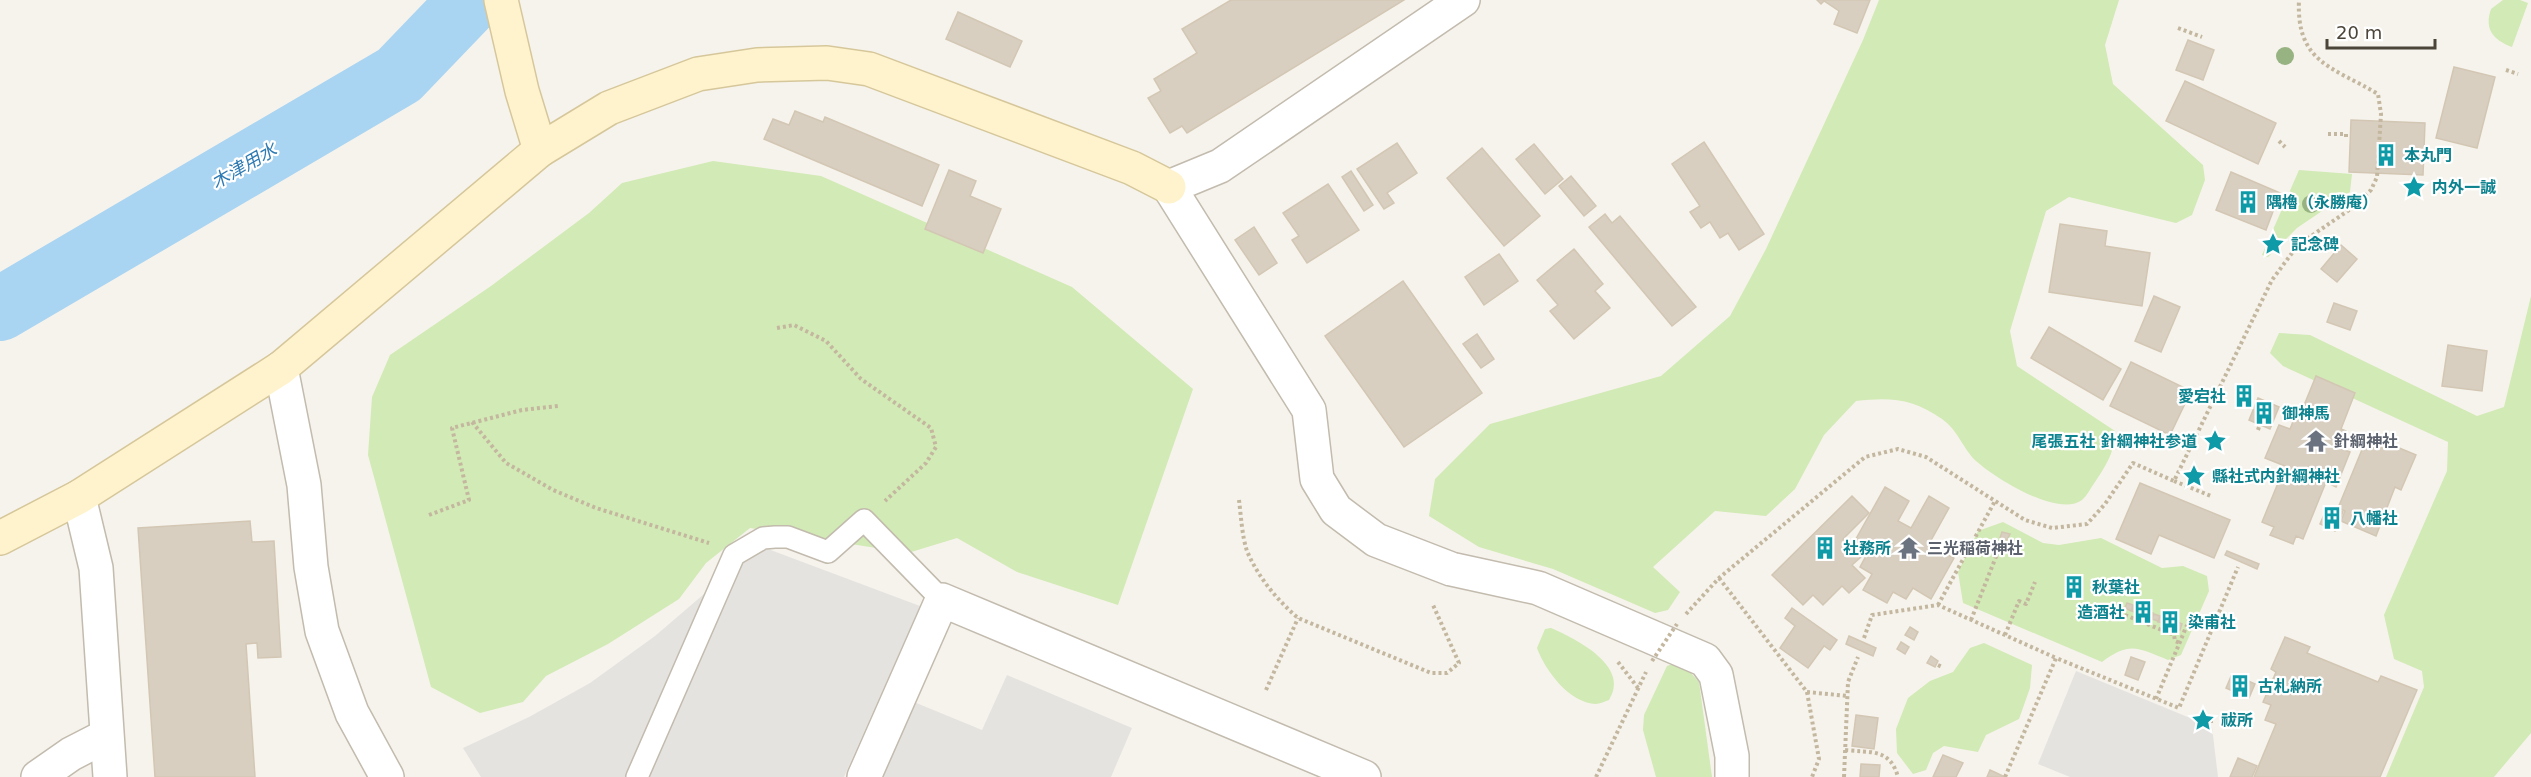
<svg xmlns="http://www.w3.org/2000/svg" width="2531" height="777" viewBox="0 0 2531 777" font-family="'DejaVu Sans','Noto Sans JP',sans-serif">
<style>
.green{fill:#d2eab5}
.parking{fill:#e5e3e0}
.lines{fill:none;stroke-linecap:round;stroke-linejoin:round}
.river{stroke:#a9d4f2;stroke-width:64}
.building{fill:#d8cfc1;stroke:#d3c7b4;stroke-width:1.5}
.lane-casing{stroke:#c2bbae;stroke-width:24}
.street-casing{stroke:#c2bbae;stroke-width:36}
.secondary-casing{stroke:#d6c79b;stroke-width:36}
.path{stroke:#c4b79f;stroke-width:4;stroke-dasharray:3 3;stroke-linecap:butt}
.lane{stroke:#fff;stroke-width:21}
.street{stroke:#fff;stroke-width:33}
.secondary{stroke:#fff3cd;stroke-width:33}
.path-bridge{stroke:#c4b79f;stroke-width:4;stroke-dasharray:3 3;stroke-linecap:butt}
.tree{fill:#97b381}
.labels{text-anchor:middle;stroke-width:4.5;stroke-linejoin:round;paint-order:stroke}
.culture-label{font-size:16px;font-weight:bold;fill:#0d838f;stroke:#fff;text-anchor:start}
.worship-label{font-size:16px;font-weight:bold;fill:#5b616d;stroke:#fff;text-anchor:start}
.water-label{font-size:18px;font-style:italic;fill:#2e7ab2;stroke:#fff}
</style>
<rect width="100%" height="100%" fill="#f6f3ec"/>
<g class="green">
<path d="M1879 0H2119L2105 45 2113 84 2203 165 2205 180 2192 215 2176 223 2069 197 2046 211 2010 331 2017 366 2115 431C2116 451 2104 469 2093 485 2090 489 2087 496 2082 500 2058 518 1995 478 1976 461 1963 449 1958 430 1942 419 1913 398 1889 397 1856 401L1824 435 1795 489 1766 516 1715 511 1653 567 1680 592 1668 610 1655 613 1553 569 1479 547 1429 516 1435 479 1490 424 1661 376 1730 316 1766 249 1863 40Z"/>
<path d="M2503 0H2520L2528 3 2512 47C2493 40 2484 29 2491 9Z"/>
<path d="M713 161 821 176 1072 287 1193 389 1118 605 1017 572 957 538 908 553 750 528 706 563 679 599 608 644 546 676 523 702 480 713 431 687 368 455 372 397 390 355 491 286 589 213 622 183Z"/>
<path d="M2299 170 2352 174 2350 192 2297 228 2268 257 2262 255Z"/>
<path d="M2531 296V733L2494 777H2386L2424 687 2422 671 2394 659 2384 615 2447 471 2448 442 2283 366 2270 353 2279 333 2310 335 2477 416 2504 407Z"/>
<path d="M2003 522 2043 543 2059 545 2101 538 2162 568 2183 566 2207 576 2209 591 2181 655 2168 660C2138 648 2130 641 2102 662L1963 603 1958 572 1978 531Z"/>
<path d="M1551 628C1576 639 1631 666 1609 700 1606 701 1599 704 1596 704 1569 703 1545 670 1537 648L1545 629Z"/>
<path d="M1984 643 2032 665 2030 688 2019 719 1986 735 1978 752 1944 746 1933 753 1926 770 1913 774 1897 753 1896 729 1908 698 1930 681 1953 672 1970 648Z"/>
<path d="M1675 663 1689 671 1699 682 1712 777H1656L1643 730 1644 715 1667 666Z"/>
</g>
<g class="parking">
<path d="M760 546 920 606 844 777H481L463 748 529 717 590 683 655 636Z"/>
<path d="M2076 671 2212 727 2218 777H2070L2038 764Z"/>
<path d="M1007 675 1132 728 1111 777H881L914 702 982 730Z"/>
</g>
<g class="lines">
<path class="river" d="M0 309 399 75 471 0"/>
</g>
<g class="building">
<path d="M1231 0H1404L1187 133 1182 126 1170 133 1148 98 1161 91 1154 79 1197 53 1182 29Z"/>
<path d="M1817 0H1870L1857 33 1834 24 1839 11 1824 1 1821 4Z"/>
<path d="M958 12 1022 41 1010 67 946 39Z"/>
<path d="M2188 40 2214 50 2203 80 2176 70Z"/>
<path d="M2454 67 2495 77 2477 148 2436 138Z"/>
<path d="M2185 81 2276 123 2258 164 2166 121Z"/>
<path d="M795 111 823 122 825 117 939 165 922 206 764 139 773 119 789 125Z"/>
<path d="M2351 120 2425 123 2423 175 2349 172Z"/>
<path d="M1704 142 1764 234 1739 250 1728 233 1720 238 1710 222 1701 228 1690 212 1700 206 1672 164Z"/>
<path d="M1397 143 1417 173 1387 193 1394 203 1384 209 1357 169Z"/>
<path d="M1534 144 1563 179 1545 194 1516 159Z"/>
<path d="M1482 148 1540 216 1504 246 1447 178Z"/>
<path d="M949 170 976 181 970 196 1001 209 983 253 925 229Z"/>
<path d="M1351 171 1373 205 1364 211 1342 177Z"/>
<path d="M2231 172 2280 193 2266 230 2216 210Z"/>
<path d="M1571 176 1596 206 1584 216 1559 186Z"/>
<path d="M1328 184 1359 230 1307 263 1292 240 1299 236 1283 213Z"/>
<path d="M1605 214 1612 223 1620 216 1696 307 1672 326 1589 227Z"/>
<path d="M2060 224 2107 231 2105 246 2150 253 2142 306 2049 292Z"/>
<path d="M1254 227 1277 263 1259 275 1235 240Z"/>
<path d="M2341 245 2357 259 2337 282 2321 269Z"/>
<path d="M1574 249 1603 284 1595 291 1610 308 1574 339 1550 311 1558 305 1537 280Z"/>
<path d="M1499 254 1518 281 1484 305 1465 277Z"/>
<path d="M1403 281 1482 393 1404 447 1325 336Z"/>
<path d="M2154 296 2180 307 2161 352 2135 341Z"/>
<path d="M2334 303 2357 311 2350 330 2327 322Z"/>
<path d="M2049 327 2121 369 2103 400 2031 358Z"/>
<path d="M1477 334 1494 359 1481 368 1463 344Z"/>
<path d="M2448 345 2487 351 2482 391 2442 386Z"/>
<path d="M2131 362 2191 391 2170 435 2110 406Z"/>
<path d="M2316 376 2355 393 2341 429 2346 431 2339 448 2350 452 2336 487 2326 482 2303 539 2296 536 2293 544 2270 535 2274 527 2262 522 2285 466 2265 458 2279 425 2290 429 2296 414 2300 415Z"/>
<path d="M2241 389 2251 393 2247 403 2237 399Z"/>
<path d="M2258 398 2279 407 2270 429 2249 420Z"/>
<path d="M2368 435 2416 455 2401 490 2395 487 2376 536 2341 521 2345 511 2338 508Z"/>
<path d="M2140 483 2230 520 2214 558 2159 535 2151 554 2116 539Z"/>
<path d="M1885 487 1909 501 1898 521 1911 528 1929 496 1949 508 1929 544 1954 558 1931 599 1913 588 1906 599 1893 592 1887 603 1863 590 1872 574 1860 567 1867 554 1852 546Z"/>
<path d="M1852 496 1869 513 1843 539 1861 557 1852 565 1865 578 1849 593 1842 586 1823 605 1813 595 1803 605 1772 575Z"/>
<path d="M2328 506 2343 512 2335 531 2320 524Z"/>
<path d="M250 521 252 542 274 541 281 657 258 658 257 643 246 644 255 777H155L138 528Z"/>
<path d="M2002 532 2010 534 2007 540 2000 538Z"/>
<path d="M2227 551 2259 564 2257 569 2225 555Z"/>
<path d="M2072 583 2079 585 2076 591 2069 589Z"/>
<path d="M2127 603 2133 605 2131 611 2125 608Z"/>
<path d="M2134 605 2140 608 2138 614 2132 611Z"/>
<path d="M1792 608 1837 640 1830 650 1824 646 1808 668 1780 648 1795 626 1785 618Z"/>
<path d="M2147 611 2153 613 2151 618 2145 616Z"/>
<path d="M2154 614 2160 616 2158 621 2152 619Z"/>
<path d="M2161 616 2166 618 2164 623 2158 622Z"/>
<path d="M2167 618 2175 621 2172 627 2164 624Z"/>
<path d="M2175 621 2182 624 2180 630 2172 627Z"/>
<path d="M1910 627 1918 632 1914 640 1905 635Z"/>
<path d="M1849 636 1876 648 1873 656 1846 644Z"/>
<path d="M2285 637 2310 647 2307 653 2378 682 2381 676 2417 690 2380 777H2254L2276 724 2265 720 2271 705 2263 702 2276 672 2271 669Z"/>
<path d="M1901 642 1909 647 1905 654 1897 649Z"/>
<path d="M1931 656 1938 661 1935 667 1927 663Z"/>
<path d="M2131 657 2145 662 2138 680 2125 675Z"/>
<path d="M2232 674 2255 684 2249 698 2226 688Z"/>
<path d="M1856 715 1878 718 1874 749 1852 746Z"/>
<path d="M1943 755 1963 763 1956 777H1933Z"/>
<path d="M2238 758 2257 766 2252 777H2230Z"/>
<path d="M1861 764 1880 765 1879 777H1860Z"/>
<path d="M1990 770 2005 777H1987Z"/>
</g>
<g class="lines">
<g class="lane-casing">
<path id="lane" d="M637 777 734 555 763 538 775 537H788L828 552 864 520 942 600"/>
</g>
<g class="street-casing">
<g id="street">
<path d="M1463 0 1220 166 1169 187 1309 410 1317 479 1336 510 1376 540 1451 569 1538 588 1705 660 1716 675 1732 756V777"/>
<path d="M281 368 304 485 311 567 322 631 352 713 387 777"/>
<path d="M79 497 96 568 110 777"/>
<path d="M38 777 71 754 106 736"/>
<path d="M864 777 942 600 1364 777"/>
</g>
</g>
<g class="secondary-casing">
<g id="secondary">
<path d="M501 0 522 91 540 150"/>
<path d="M0 538 79 497 281 368 540 150 609 108 698 74 757 65 827 63 869 69 1132 168 1169 187"/>
</g>
</g>
<g class="path">
<path d="M2178 28 2202 37"/>
<path d="M2506 70 2518 74"/>
<path d="M2328 134H2346V138"/>
<path d="M2279 141 2285 147"/>
<path d="M777 328 794 325 826 341 861 379 931 428 936 447 926 463 885 501"/>
<path d="M472 422 506 463 553 490 596 508 709 543"/>
<path d="M2258 430 2259 427"/>
<path d="M2174 481 2211 496"/>
<path d="M1239 500C1241 516 1242 536 1247 551 1258 577 1277 600 1298 618L1431 673H1447L1459 663 1433 605"/>
<path d="M429 515 469 500 452 428 522 410 558 406"/>
<path d="M1719 578 1807 692 1848 696"/>
<path d="M2069 599 2070 597"/>
<path d="M1938 605 1995 501"/>
<path d="M1686 614 1719 578 1865 457 1898 449 1926 457 2025 520 2052 528 2087 524 2105 504 2133 463 2174 481 2272 280 2298 245 2352 208 2371 190 2377 177 2381 114 2378 94C2333 67 2296 63 2299 0"/>
<path d="M2125 615 2174 635 2175 641 2180 643"/>
<path d="M1971 620 2001 544"/>
<path d="M2005 635 2019 601 2026 604 2035 582"/>
<path d="M1864 638 1872 615 1938 605 2056 658"/>
<path d="M1618 662 1638 688"/>
<path d="M1938 665 1942 667"/>
<path d="M1266 690 1298 618"/>
<path d="M1807 692 1819 759 1812 777"/>
<path d="M2156 699 2187 625"/>
<path d="M2211 723V721"/>
<path d="M1845 750C1871 753 1890 748 1898 777"/>
<path d="M1596 777 1646 672"/>
<path d="M1844 777 1848 682 1858 657"/>
<path d="M2005 777 2056 658 2179 708 2238 567"/>
</g>
<use href="#lane" class="lane"/>
<use href="#street" class="street"/>
<use href="#secondary" class="secondary"/>
<path class="path-bridge" d="M1652 661 1677 624"/>
</g>
<g class="tree">
<circle cx="2285" cy="56" r="9"/>
<circle cx="2311" cy="204" r="9"/>
</g>
<defs>
<g id="building-bare" transform="scale(1.8)"><path d="M-4-6H4V6H1V3H-1V6H-4ZM-2.5-4.3h1.7v1.8h-1.7ZM.8-4.3h1.7v1.8H.8ZM-2.5-1h1.7V.8h-1.7ZM.8-1h1.7V.8H.8Z" fill="#0f9aa8" stroke="#fff" stroke-width="2.5" paint-order="stroke"/></g>
<g id="sight-bare" transform="scale(1.8)"><path d="M0-6L1.8-2.2L6-1.7L2.9 1.2L3.7 5.4L0 3.3L-3.7 5.4L-2.9 1.2L-6-1.7L-1.8-2.2Z" fill="#0f9aa8" stroke="#fff" stroke-width="2.5" paint-order="stroke"/></g>
<g id="temple-bare" transform="scale(1.8)"><path d="M0-6L5-2H3V0L6.5 2.5H4V6H1.5V3h-3V6H-4V2.5H-6.5L-3 0V-2H-5Z" fill="#6b7280" stroke="#fff" stroke-width="2.5" paint-order="stroke"/></g>
</defs>
<g fill-rule="evenodd">
<use href="#building-bare" x="2386" y="155"/>
<use href="#sight-bare" x="2414" y="187"/>
<use href="#building-bare" x="2248" y="202"/>
<use href="#sight-bare" x="2273" y="244"/>
<use href="#building-bare" x="2244" y="396"/>
<use href="#building-bare" x="2264" y="413"/>
<use href="#sight-bare" x="2215" y="441"/>
<use href="#temple-bare" x="2316" y="441"/>
<use href="#sight-bare" x="2194" y="476"/>
<use href="#building-bare" x="2332" y="518"/>
<use href="#building-bare" x="1825" y="548"/>
<use href="#temple-bare" x="1909" y="548"/>
<use href="#building-bare" x="2074" y="587"/>
<use href="#building-bare" x="2143" y="612"/>
<use href="#building-bare" x="2170" y="622"/>
<use href="#building-bare" x="2240" y="686"/>
<use href="#sight-bare" x="2203" y="720"/>
</g>
<g class="labels">
<g class="culture-label">
<text x="2404" y="161">本丸門</text>
<text x="2432" y="193">内外一誠</text>
<text x="2266" y="208">隅櫓（永勝庵）</text>
<text x="2291" y="250">記念碑</text>
<text x="2226" y="402" text-anchor="end">愛宕社</text>
<text x="2282" y="419">御神馬</text>
<text x="2197" y="447" text-anchor="end">尾張五社 針綱神社参道</text>
<text x="2212" y="482">縣社式内針綱神社</text>
<text x="2350" y="524">八幡社</text>
<text x="1843" y="554">社務所</text>
<text x="2092" y="593">秋葉社</text>
<text x="2125" y="618" text-anchor="end">造酒社</text>
<text x="2188" y="628">染甫社</text>
<text x="2258" y="692">古札納所</text>
<text x="2221" y="726">祓所</text>
</g>
<g class="worship-label">
<text x="2334" y="447">針綱神社</text>
<text x="1927" y="554">三光稲荷神社</text>
</g>
<g class="water-label">
<text transform="translate(244 166) rotate(-30)" y="6">木津用水</text>
</g>
</g>
<path d="M2327 39v9h108v-9" fill="none" stroke="#4b4439" stroke-width="3"/>
<text x="2336" y="39" font-size="18" fill="#4b4439" stroke="#ffffff" stroke-width="4.5" paint-order="stroke">20 m</text>
</svg>
